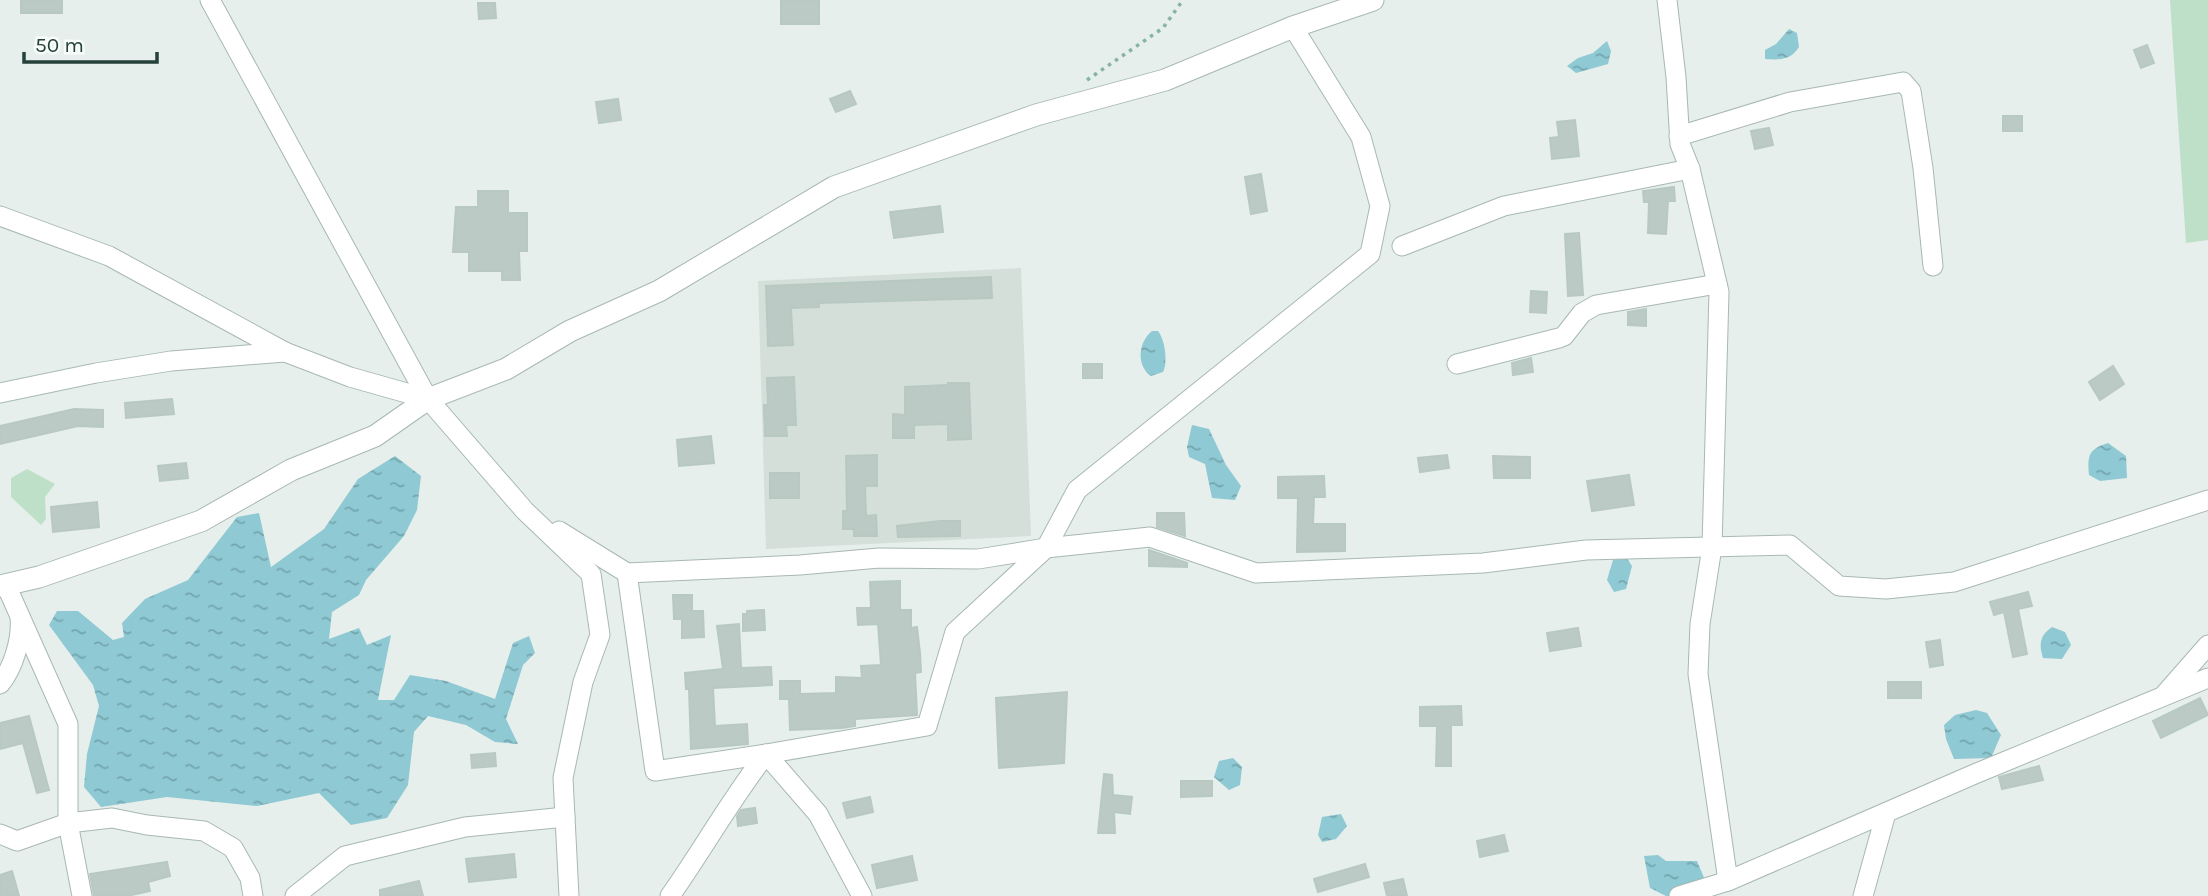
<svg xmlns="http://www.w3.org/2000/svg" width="2208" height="896" viewBox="0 0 2208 896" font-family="Karla,sans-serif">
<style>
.built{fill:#d4dfda}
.grass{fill:#bfe0c8}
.water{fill:url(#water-ripples)}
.building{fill:#bbcac4;stroke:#b8c9c2;stroke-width:2}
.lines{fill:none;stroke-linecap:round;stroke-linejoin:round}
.minor-casing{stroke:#a8b8b2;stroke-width:21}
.tertiary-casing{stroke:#a8b8b2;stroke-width:23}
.path{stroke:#86b3a5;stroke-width:3.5;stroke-dasharray:3.5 5;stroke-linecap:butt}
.minor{stroke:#fff;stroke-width:19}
.tertiary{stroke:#fff;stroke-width:21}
</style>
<defs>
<pattern id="water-ripples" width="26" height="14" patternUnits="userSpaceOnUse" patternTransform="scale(1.75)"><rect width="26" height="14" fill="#8ec9d4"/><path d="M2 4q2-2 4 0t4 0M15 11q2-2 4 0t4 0" fill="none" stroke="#74a5ad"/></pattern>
</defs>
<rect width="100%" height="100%" fill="#e6efeb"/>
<path class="built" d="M1021 268 1031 536 766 549 758 281Z"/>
<g class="grass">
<path d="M2170 0H2208V240L2186 243Z"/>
<path d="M27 469 55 484 45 497 46 519 41 525 11 497V478Z"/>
</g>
<g class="water">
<path d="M1789 29 1797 33 1799 47C1791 60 1780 60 1765 59V50L1776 44Z"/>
<path d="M1607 41 1611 51 1608 64 1576 73 1567 66 1578 58 1593 53Z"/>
<path d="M1152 331H1158C1165 340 1168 362 1163 372L1151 376C1136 366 1138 342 1152 331Z"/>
<path d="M1192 425 1209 429 1226 465 1241 486 1235 500 1212 498 1205 464 1189 457 1187 447Z"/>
<path d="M2108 443 2126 456 2127 478 2100 481 2089 475C2087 455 2089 449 2108 443Z"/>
<path d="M395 456 421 476 417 510 404 536 366 580 359 595 332 612 329 639 359 628 367 645 391 635 378 700H394L410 675 446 681 495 699 513 643 529 636 535 653 523 665 506 719 518 744 495 742 466 725 428 716 414 732 408 785 387 818 351 825 319 793 257 806 167 797 101 807 84 787 87 754 99 706 93 685 49 625 57 611H78L113 640 124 637 122 623 145 599 188 580 237 517 259 513 271 567 324 529 358 479Z"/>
<path d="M1626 557 1632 566 1626 589 1614 592 1607 580 1613 560Z"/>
<path d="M2052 627 2065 632 2071 645 2062 659 2043 658C2039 645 2039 636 2052 627Z"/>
<path d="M1976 710 1987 713 2001 735 1991 758 1954 759 1946 739 1944 725 1955 715Z"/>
<path d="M1233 758 1242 767 1240 785 1229 790 1214 777 1219 761Z"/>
<path d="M1341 814 1347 826 1336 839 1322 842 1318 835 1322 817Z"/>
<path d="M1658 855 1666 861H1697L1708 887 1706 896H1666L1650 888 1644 856Z"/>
</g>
<g class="building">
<rect x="21" y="0" width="41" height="13"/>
<rect x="781" y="0" width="38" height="24"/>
<path d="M478 3H495L496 18 479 19Z"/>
<path d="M2147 45 2154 63 2141 68 2134 50Z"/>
<path d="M850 91 856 104 836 112 830 99Z"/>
<path d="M618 99 621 120 599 123 596 102Z"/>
<rect x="2003" y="116" width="19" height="15"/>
<path d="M1575 120 1579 156 1552 159 1550 138 1559 137 1557 122Z"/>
<path d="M1769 128 1773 145 1755 149 1751 131Z"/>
<path d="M1261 174 1267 211 1251 214 1245 177Z"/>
<path d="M1674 187 1675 201H1668L1666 234 1648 233 1649 202H1644L1643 191Z"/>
<path d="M478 191H508V213H527V251H519L520 280H502V271H469V252H453L456 207H478Z"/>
<path d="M940 206 943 232 894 238 890 212Z"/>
<path d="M1579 233 1583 295 1568 296 1565 234Z"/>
<path d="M991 277 992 298 819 303V307L791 308 793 345 768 346 766 286Z"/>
<path d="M1531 291 1547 292 1546 313 1530 312Z"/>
<path d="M1646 309V326L1628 325V312Z"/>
<path d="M1531 358 1533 372 1513 375 1512 363Z"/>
<rect x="1083" y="364" width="19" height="14"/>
<path d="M2113 366 2124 384 2100 400 2089 382Z"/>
<path d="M794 377 796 425H786L787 436H765L764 405H768L767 378Z"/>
<path d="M948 383H969L971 439 948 440V424L914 425V438H893V414L905 415V387L948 385Z"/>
<path d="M172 399 174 414 126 418 125 403Z"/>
<path d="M74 409 103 410V427L78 426 0 444V426Z"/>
<path d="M711 436 714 463 679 466 677 440Z"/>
<path d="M877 455V486H865L866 516 876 515 877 536H854V529H843V511H847L846 456Z"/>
<path d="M1447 455 1449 468 1420 472 1418 458Z"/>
<path d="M1493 456 1530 457V478H1494Z"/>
<path d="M186 463 188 478 160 481 158 466Z"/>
<rect x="770" y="473" width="29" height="25"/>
<path d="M1629 475 1634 505 1592 511 1587 481Z"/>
<path d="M1324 476 1325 497H1314L1313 524H1345V551L1297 552 1298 498H1278V477Z"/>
<path d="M97 502 99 527 53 532 51 507Z"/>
<path d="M1157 513H1184L1185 536 1157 527Z"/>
<path d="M940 521H960V536L898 537 897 526Z"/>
<path d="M1149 550 1187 563V567L1149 566Z"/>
<path d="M900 581V610H911V628L917 627 920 653 921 672 915 673 917 715 855 719V726L842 728 790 730 789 699H780V681H800V694L836 693V677L862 678 861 666 881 665 878 624 858 625 857 608H871L870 582Z"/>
<path d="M2028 592 2032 606 2018 609 2027 654 2013 657 2004 612 1994 615 1990 602Z"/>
<path d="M673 595H692V611H703L704 637 682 638V619H674Z"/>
<path d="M764 610 765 630 743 631V614H747V611Z"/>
<path d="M739 624 741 668 771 667 772 685 713 688 715 726 747 724 748 744 691 749 689 689H686L685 673 723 669 717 626Z"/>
<path d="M1578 628 1581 646 1550 651 1547 633Z"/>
<path d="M1940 640 1943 665 1930 667 1926 642Z"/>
<rect x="1888" y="682" width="33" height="16"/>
<path d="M1067 692 1064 763 999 768 996 698Z"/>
<path d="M2200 698 2208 715 2161 738 2153 721Z"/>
<path d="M1461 706 1462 725H1451V766H1436L1437 726H1420V707Z"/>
<path d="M29 716 49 790 37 793 23 743 0 749V723Z"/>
<path d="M495 753 496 766 472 768 471 755Z"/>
<path d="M2039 766 2043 780 2002 789 1999 777Z"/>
<path d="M1104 774 1112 775 1113 795 1132 797 1130 814 1114 812 1115 833H1098Z"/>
<path d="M1181 781H1212V796L1181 797Z"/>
<path d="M870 797 873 812 847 818 843 803Z"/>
<path d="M755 808 757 823 738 826 737 816 741 810Z"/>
<path d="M1504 835 1508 851 1480 857 1477 841Z"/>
<path d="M514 854 516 877 469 882 466 859Z"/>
<path d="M912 856 917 880 877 888 872 865Z"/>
<path d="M167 862 170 876 148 882 150 891 127 896H94L90 874Z"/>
<path d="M1365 864 1369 877 1318 892 1314 879Z"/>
<path d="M12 871 19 896H0V875Z"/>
<path d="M1403 879 1407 896H1387L1384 883Z"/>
<path d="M419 881 423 896H380V890Z"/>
</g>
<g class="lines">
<g class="minor-casing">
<g id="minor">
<path d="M210 0 428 399 525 511 591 574 600 635 583 682 563 778 569 896"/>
<path d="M1667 0 1676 77 1680 144 1690 169 1719 292 1712 547 1700 624 1698 674 1728 881"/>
<path d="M1679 136 1790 102 1903 82 1911 91 1923 168 1933 266"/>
<path d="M0 216 109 256 285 352 350 377 428 399"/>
<path d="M1402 246 1504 206 1690 169"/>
<path d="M1457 364 1559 338 1564 336 1582 313 1596 305 1717 284"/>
<path d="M0 393 96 373 171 361 285 352"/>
<path d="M559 531 627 573 655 771 766 754 818 814 862 896"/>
<path d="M627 573 800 565 879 558 978 559 1046 548 1150 537 1256 573 1483 563 1586 550 1790 545 1839 586 1886 589 1954 582 2208 500"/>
<path d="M6 585 68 724V823L82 896"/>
<path d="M0 684C14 667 22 638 20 617"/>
<path d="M2165 694 2208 645"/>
<path d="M0 834 17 841 68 823 112 818 147 825 204 831 233 848 250 878 253 896"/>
<path d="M295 896 345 856 465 827 565 817"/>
<path d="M670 896C703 849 731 799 766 754L927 726 955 632 1046 548 1077 490 1370 254 1380 206 1361 137 1293 27"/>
<path d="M1679 896 1728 881 1977 773 2208 678"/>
<path d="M1863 896 1886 813"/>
</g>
</g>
<g class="tertiary-casing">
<path id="tertiary" d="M0 586 39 577 201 521 291 470 375 436 428 399 506 369 570 331 659 291 834 187 1036 115 1165 80 1293 27 1373 0"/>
</g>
<path class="path" d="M1087 80 1163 28 1183 0"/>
<use href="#minor" class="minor"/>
<use href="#tertiary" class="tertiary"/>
</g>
<path d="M24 52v10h133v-10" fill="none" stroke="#24423a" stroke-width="3.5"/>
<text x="35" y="52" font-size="21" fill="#24423a" stroke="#f7fbf9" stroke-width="5" paint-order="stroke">50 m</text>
</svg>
